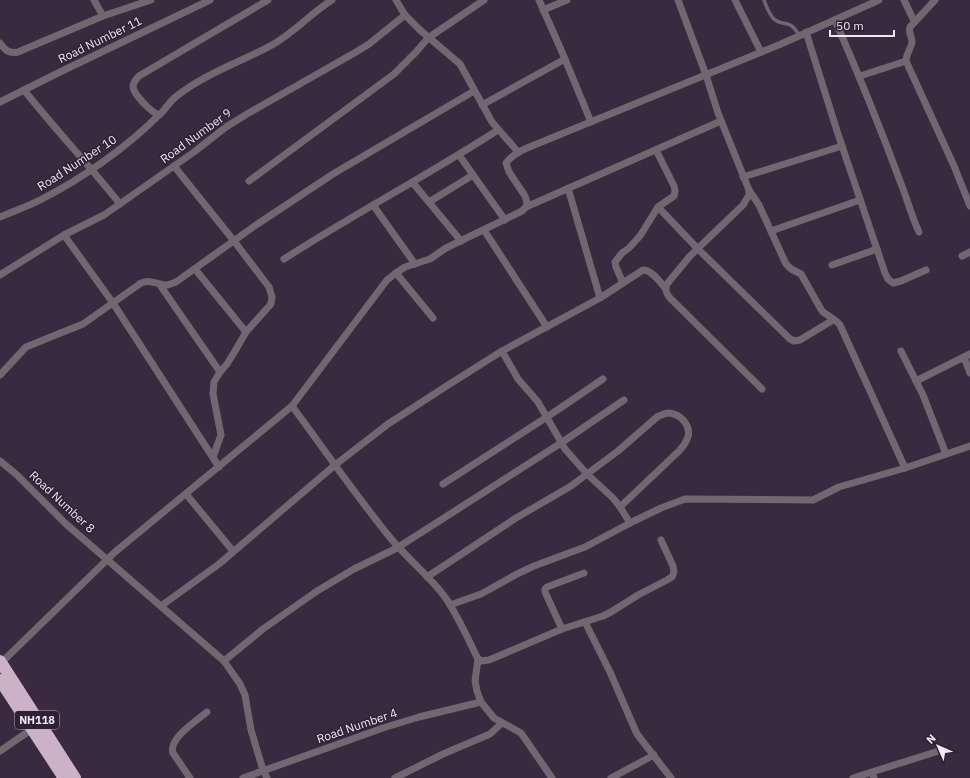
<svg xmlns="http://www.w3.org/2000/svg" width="970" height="778" viewBox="0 0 970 778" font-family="'IBM Plex Sans',sans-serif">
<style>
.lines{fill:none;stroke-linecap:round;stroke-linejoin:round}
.lane{stroke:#726770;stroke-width:3.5}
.street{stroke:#726770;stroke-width:7}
.highway{stroke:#ccb2c7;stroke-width:12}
.labels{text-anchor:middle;stroke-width:3;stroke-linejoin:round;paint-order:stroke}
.shield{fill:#2e2135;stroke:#b6acbb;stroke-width:1}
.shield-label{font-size:11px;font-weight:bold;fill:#f1e7f5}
.street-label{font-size:12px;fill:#f1e7f5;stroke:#2e2135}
</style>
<rect width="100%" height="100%" fill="#392a3f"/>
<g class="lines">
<path class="lane" d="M764 0C766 6 769 13 773 18 782 28 789 17 799 35"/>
<g class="street">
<path d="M94 0 103 16"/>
<path d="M268 0 139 76C136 79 133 82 133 87 134 95 151 112 159 115 164 111 165 108 169 104 173 98 179 94 185 90 211 71 243 61 272 45 294 33 311 13 332 0"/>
<path d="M396 0 405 15 420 30 460 64 492 122 518 152"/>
<path d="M539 0 562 52 591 122"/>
<path d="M678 0 706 75 718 113 749 190V195L743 205 690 256 667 284C665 290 666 292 669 297L762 389"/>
<path d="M735 0 761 52"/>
<path d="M904 0 914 21"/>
<path d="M935 0 910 27C908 33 912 36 912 42 911 49 906 54 906 61L954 166 970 206"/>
<path d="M543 10 567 0"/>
<path d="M835 20C858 73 880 127 900 181 907 198 911 215 919 232"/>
<path d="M806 32 837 131 885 273 888 279 893 283 901 281 926 270"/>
<path d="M0 43C5 50 9 54 18 52L103 16 151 0"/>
<path d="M860 76 906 61"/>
<path d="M24 90C55 129 89 165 120 204"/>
<path d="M0 102 62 71 210 0"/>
<path d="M482 105 565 59"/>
<path d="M459 155 505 220"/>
<path d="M174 166 234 241 269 287 272 297 271 304 246 332 235 351 227 364 220 372 214 382 213 394 221 435 213 457"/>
<path d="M743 177 842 146"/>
<path d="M249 181 394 74 416 52 428 38 484 0"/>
<path d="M413 183 461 241"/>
<path d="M568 188 600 298"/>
<path d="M749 190 759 205 786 264 791 269 801 274 822 311C827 316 836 319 840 325L905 468"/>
<path d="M429 202 473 175"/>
<path d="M373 205 415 264"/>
<path d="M526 207 721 121"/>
<path d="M658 207 698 249 790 339 794 341 800 340 833 320"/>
<path d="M0 217C14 211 29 206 42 199 83 178 127 147 159 115"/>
<path d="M484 230 547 327"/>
<path d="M771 231 860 200"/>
<path d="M64 235 113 303 219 467"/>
<path d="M962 256 970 252"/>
<path d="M284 259C354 214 428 175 498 130"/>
<path d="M832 265 877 249"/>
<path d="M195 269 246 332"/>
<path d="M396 273 433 318"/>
<path d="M0 275 64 235 104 215 194 152 226 127 247 114 356 52 369 44 405 15"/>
<path d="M623 283 616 267 615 262 622 253 629 248 640 236 658 207 674 196 675 191 674 186 656 150"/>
<path d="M160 285 220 372"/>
<path d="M502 351 518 379 538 402 565 449 587 474 613 498 620 507 630 523"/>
<path d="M901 351 923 395 946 454"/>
<path d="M964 357 970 373"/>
<path d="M0 375 26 347 83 324 141 283C144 282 148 281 151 282 163 283 162 288 176 282L256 225 333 174 474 91"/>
<path d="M916 381 970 354"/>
<path d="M292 406C324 449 354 493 388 535 405 557 429 575 445 597 458 616 468 639 478 659L481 661 489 660 562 629 603 616 611 612 638 595 667 580 672 577 674 572 673 566 661 540"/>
<path d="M0 461 17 475 66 524 224 661 240 684 245 695 251 730 263 770 267 778"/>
<path d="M443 484 547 417 603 379"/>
<path d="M186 494 233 551"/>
<path d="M427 577 516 518 571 486 587 474 618 451 657 417C661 415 665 413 669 413 681 414 691 426 688 437 686 442 683 447 679 451L620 507"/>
<path d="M450 605 481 594 517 574 534 566 585 547 634 521 661 508 685 499 813 500 839 487 905 468 970 446"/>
<path d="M161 606 219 564 335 465 388 424 445 387 502 351 600 298 643 270C652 270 660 282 665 288"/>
<path d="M585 622 610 672 633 725 637 734 671 778"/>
<path d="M562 629 545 592V589L547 587 584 573"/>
<path d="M478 659 475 681 477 691 481 702 494 718 521 733 552 778"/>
<path d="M224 661 263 629 317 591 354 569 397 548 561 443 624 400"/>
<path d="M1 663 115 552 292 406 387 280 396 273 405 267 430 259 446 248 522 211 526 207 527 202 525 196 509 172 506 163C511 156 518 152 527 148L781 44 879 0"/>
<path d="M0 751 32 729"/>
<path d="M190 778 173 753C168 739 197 720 207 712"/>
<path d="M243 778 383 728 419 717 481 702"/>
<path d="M395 778 443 754 490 734 502 723"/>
<path d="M611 778 654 755"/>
<path d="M853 778 872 772"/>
<path d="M874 778 872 772 942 750"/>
</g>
<g class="highway">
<path d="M0 661 75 778"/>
<path d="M0 680 64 778"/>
</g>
</g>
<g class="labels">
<rect class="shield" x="15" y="711" width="44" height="18" rx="3"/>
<g class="shield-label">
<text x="37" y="724">NH118</text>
</g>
<g class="street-label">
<text transform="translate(100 40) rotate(-26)" y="4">Road Number 11</text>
<text transform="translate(196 136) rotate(-36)" y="4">Road Number 9</text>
<text transform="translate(77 163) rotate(-33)" y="4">Road Number 10</text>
<text transform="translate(62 502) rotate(43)" y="4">Road Number 8</text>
<text transform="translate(357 726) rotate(-19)" y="4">Road Number 4</text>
</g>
</g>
<g transform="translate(938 746) rotate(315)" stroke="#2e2135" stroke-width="3" paint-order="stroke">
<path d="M0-3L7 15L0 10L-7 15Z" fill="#f1e7f5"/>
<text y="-6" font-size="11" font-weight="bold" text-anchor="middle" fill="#f1e7f5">N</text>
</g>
<path d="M830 30v6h64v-6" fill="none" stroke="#f1e7f5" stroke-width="2"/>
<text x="836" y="30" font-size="12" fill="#f1e7f5" stroke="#2e2135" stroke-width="3" paint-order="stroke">50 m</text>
</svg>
